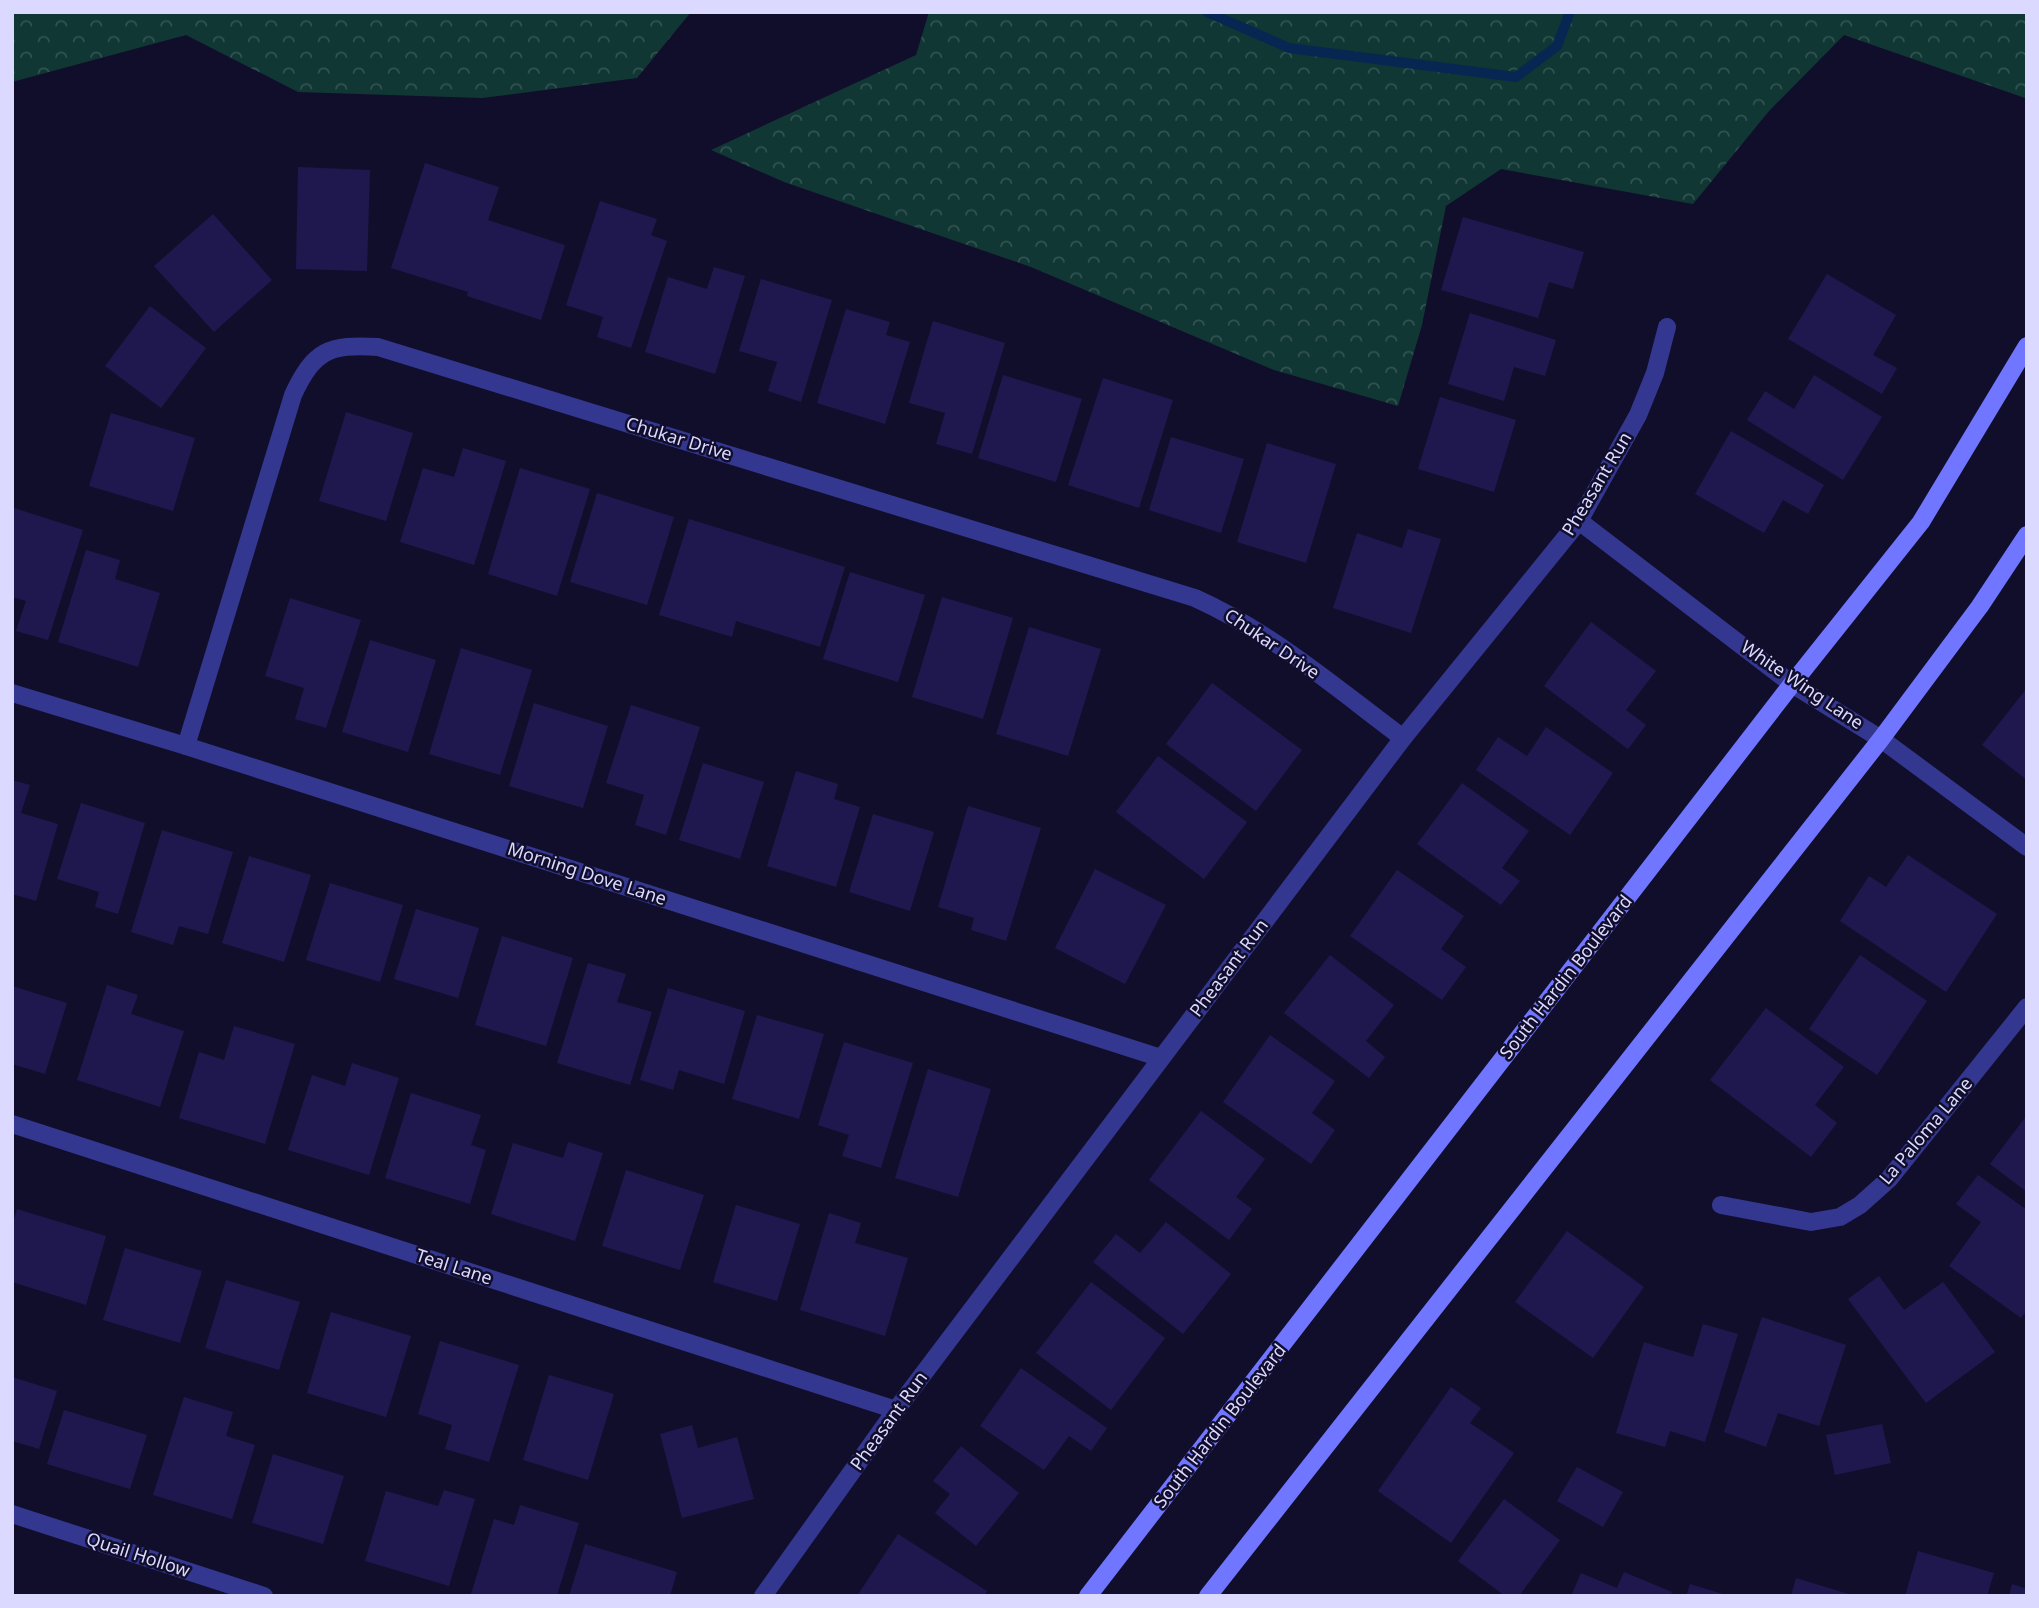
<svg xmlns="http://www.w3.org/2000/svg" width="2039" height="1608" viewBox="0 0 2039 1608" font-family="'Noto Sans',sans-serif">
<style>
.forest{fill:url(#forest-crowns)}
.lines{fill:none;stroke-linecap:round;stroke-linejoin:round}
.stream{stroke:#072752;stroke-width:10}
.building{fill:#1f184f}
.minor{stroke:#343790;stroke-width:18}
.secondary{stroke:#7076ff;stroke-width:18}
.labels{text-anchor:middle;stroke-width:5;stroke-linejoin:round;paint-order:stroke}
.street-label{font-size:18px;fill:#dbd9ff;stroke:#110e2c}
</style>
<defs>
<pattern id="forest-crowns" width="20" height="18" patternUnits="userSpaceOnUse" patternTransform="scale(1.75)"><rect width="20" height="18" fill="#103733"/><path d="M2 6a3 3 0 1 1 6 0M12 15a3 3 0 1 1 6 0" fill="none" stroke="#325352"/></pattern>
</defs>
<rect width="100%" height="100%" fill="#110e2c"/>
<g class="forest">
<path d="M12 12H691L637 78 482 98 298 92 186 35 12 82Z"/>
<path d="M929 12H2027V95L2025 98 1844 35 1769 111 1693 204 1501 169 1446 206 1422 325 1398 406 1274 370 1031 267 784 182 711 150 916 55Z"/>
</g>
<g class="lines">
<path class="stream" d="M1207 12 1289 48 1516 77 1557 46 1570 12"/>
</g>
<g class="building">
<path d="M425 163 499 187 488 220 565 245 541 320 467 296 468 292 391 268Z"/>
<path d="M298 167 370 170 367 271 296 269Z"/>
<path d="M600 201 657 219 651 235 667 241 631 348 597 337 603 317 566 305Z"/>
<path d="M213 214 272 280 214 332 154 266Z"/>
<path d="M1463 217 1584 252 1573 289 1549 282 1538 318 1441 290Z"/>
<path d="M714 267 745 276 715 374 645 352 668 277 707 289Z"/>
<path d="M1827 274 1896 315 1873 355 1897 368 1882 394 1788 339Z"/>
<path d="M761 279 832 300 801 402 768 391 777 362 739 351Z"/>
<path d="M150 306 206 348 161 408 105 366Z"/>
<path d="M846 309 890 322 886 335 910 342 885 424 817 403Z"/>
<path d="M1470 313 1556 340 1545 376 1514 367 1504 401 1448 384Z"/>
<path d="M933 321 1005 343 972 454 936 444 945 413 909 403Z"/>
<path d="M1003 375 1082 399 1056 482 978 458Z"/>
<path d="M1814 375 1882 417 1843 480 1747 420 1765 391 1794 409Z"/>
<path d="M1103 378 1173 400 1139 508 1068 485Z"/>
<path d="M1440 397 1516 420 1494 492 1418 469Z"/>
<path d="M346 412 413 433 386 521 319 501Z"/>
<path d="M111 413 195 438 173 511 89 486Z"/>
<path d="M1731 431 1824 485 1808 514 1783 500 1764 533 1695 494Z"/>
<path d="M1171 437 1244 459 1221 533 1149 510Z"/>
<path d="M1267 443 1336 464 1306 563 1237 542Z"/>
<path d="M463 448 506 461 474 565 400 542 423 468 454 477Z"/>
<path d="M520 468 590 489 557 596 488 574Z"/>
<path d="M597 493 674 517 647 605 570 582Z"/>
<path d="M14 508 83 530 48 640 16 631 26 601 12 597Z"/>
<path d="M689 519 845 567 820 647 736 621 732 637 659 615Z"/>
<path d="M1408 529 1441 539 1411 633 1333 608 1357 533 1402 548Z"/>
<path d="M86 550 120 560 115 579 160 593 138 667 58 642Z"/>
<path d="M850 572 925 595 898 682 823 659Z"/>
<path d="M942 597 1013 618 983 719 912 697Z"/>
<path d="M290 598 361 620 326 728 295 719 304 688 265 676Z"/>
<path d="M1591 622 1656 671 1626 710 1646 725 1628 749 1544 686Z"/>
<path d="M1029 627 1101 649 1068 756 996 734Z"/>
<path d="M370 640 436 660 408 752 342 732Z"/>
<path d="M461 648 532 670 500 775 429 754Z"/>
<path d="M1212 683 1302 750 1256 811 1166 744Z"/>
<path d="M2027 688V780L1982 745Z"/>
<path d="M534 703 608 726 583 808 509 786Z"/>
<path d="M631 705 700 727 666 835 635 825 644 795 606 783Z"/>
<path d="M1546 727 1613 773 1570 835 1476 770 1498 737 1527 756Z"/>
<path d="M1158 756 1247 822 1204 879 1116 812Z"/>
<path d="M703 763 764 782 740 859 679 840Z"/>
<path d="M796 771 838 784 834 799 860 807 836 887 767 866Z"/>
<path d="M12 780 30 785 21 813 58 824 36 901 12 894Z"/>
<path d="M1462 783 1529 831 1502 868 1520 881 1501 905 1417 844Z"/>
<path d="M81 803 145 823 118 914 95 907 99 892 57 879Z"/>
<path d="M968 806 1041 828 1006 941 971 930 974 918 938 907Z"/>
<path d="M873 814 934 832 910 911 849 892Z"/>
<path d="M162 830 233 852 208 934 179 926 173 945 131 932Z"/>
<path d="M1908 855 1997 914 1946 992 1840 921 1869 876 1886 887Z"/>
<path d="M249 856 311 875 284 962 222 943Z"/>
<path d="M1095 869 1166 905 1125 984 1055 948Z"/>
<path d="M1397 870 1464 916 1441 949 1466 967 1442 1000 1350 936Z"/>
<path d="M330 883 403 905 380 982 306 960Z"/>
<path d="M416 909 479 928 458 998 394 979Z"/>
<path d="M502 936 573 958 546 1046 475 1025Z"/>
<path d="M1330 955 1394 1005 1366 1041 1385 1057 1369 1078 1284 1013Z"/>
<path d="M1860 955 1927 1001 1877 1075 1809 1029Z"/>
<path d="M588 963 626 974 617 1002 652 1012 630 1085 557 1063Z"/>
<path d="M107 985 138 995 131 1014 184 1031 160 1107 77 1080Z"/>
<path d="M12 986 67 1003 45 1074 12 1064Z"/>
<path d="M668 988 745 1011 724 1084 679 1070 673 1090 640 1080Z"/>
<path d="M1766 1008 1844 1067 1815 1105 1837 1123 1811 1157 1710 1080Z"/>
<path d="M757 1015 824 1034 799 1119 732 1099Z"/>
<path d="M234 1026 295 1044 265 1144 179 1118 199 1052 224 1060Z"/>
<path d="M1270 1035 1335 1081 1312 1113 1335 1130 1311 1164 1223 1102Z"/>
<path d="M844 1042 913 1063 881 1168 842 1156 849 1135 818 1125Z"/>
<path d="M352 1063 399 1078 369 1175 288 1150 312 1075 345 1086Z"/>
<path d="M928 1069 991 1089 958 1197 895 1178Z"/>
<path d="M411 1093 481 1115 471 1145 486 1150 470 1204 385 1178Z"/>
<path d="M1201 1111 1265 1159 1236 1197 1252 1209 1229 1240 1149 1180Z"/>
<path d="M2027 1115V1192L1990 1164Z"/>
<path d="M568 1142 603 1153 575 1241 491 1214 513 1143 563 1158Z"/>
<path d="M626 1170 704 1195 680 1270 602 1246Z"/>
<path d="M1978 1175 2027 1210V1310L2021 1318 1949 1266 1981 1222 1956 1204Z"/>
<path d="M736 1205 800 1224 777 1301 713 1282Z"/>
<path d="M17 1209 106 1236 86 1305 12 1282V1226Z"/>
<path d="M829 1213 861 1223 855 1243 908 1258 885 1336 800 1310Z"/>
<path d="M1166 1222 1231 1274 1183 1334 1093 1262 1116 1234 1140 1253Z"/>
<path d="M1567 1231 1644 1287 1593 1358 1515 1302Z"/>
<path d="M125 1248 202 1271 180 1343 103 1320Z"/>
<path d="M1879 1276 1904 1310 1943 1282 1995 1352 1926 1403 1848 1299Z"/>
<path d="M226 1280 300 1302 279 1370 205 1348Z"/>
<path d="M1091 1282 1165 1338 1111 1410 1036 1353Z"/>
<path d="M331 1312 411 1336 386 1417 307 1393Z"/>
<path d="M1762 1317 1846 1345 1819 1426 1778 1413 1766 1447 1724 1432Z"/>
<path d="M1703 1324 1738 1334 1705 1442 1670 1431 1665 1447 1616 1433 1644 1342 1693 1357Z"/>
<path d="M440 1341 519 1365 489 1462 445 1449 452 1425 418 1414Z"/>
<path d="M1021 1368 1107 1428 1091 1451 1069 1436 1044 1470 980 1426Z"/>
<path d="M549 1375 614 1394 588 1480 523 1460Z"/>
<path d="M12 1377 57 1391 39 1449 12 1441Z"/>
<path d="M1451 1387 1481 1408 1470 1423 1514 1453 1451 1543 1378 1491Z"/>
<path d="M184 1397 233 1412 226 1436 255 1445 232 1519 153 1495Z"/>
<path d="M64 1410 147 1435 130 1489 47 1464Z"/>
<path d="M1882 1424 1891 1463 1835 1475 1826 1435Z"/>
<path d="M692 1425 698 1448 737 1437 754 1499 682 1518 660 1434Z"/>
<path d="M961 1446 1019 1493 976 1546 935 1513 950 1494 933 1481Z"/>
<path d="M273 1454 344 1476 323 1544 252 1523Z"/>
<path d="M1577 1467 1623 1492 1603 1527 1557 1501Z"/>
<path d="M444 1490 475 1499 449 1586 365 1561 386 1491 438 1506Z"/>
<path d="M1504 1499 1560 1540 1519 1596H1505L1458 1561Z"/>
<path d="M520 1505 579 1523 557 1596 471 1594 494 1519 514 1525Z"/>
<path d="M898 1534 987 1591 984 1596H857Z"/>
<path d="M585 1544 677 1572 670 1596H569Z"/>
<path d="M1918 1551 1994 1573 1987 1596H1905Z"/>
<path d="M1624 1572 1672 1592 1670 1596H1571L1581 1573 1617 1588Z"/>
<path d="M1796 1578 1852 1595V1596H1791Z"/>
<path d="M1690 1584 1726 1595V1596H1686Z"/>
<path d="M2012 1584 2027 1589V1596H2009Z"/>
</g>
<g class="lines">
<g class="minor">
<path d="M1579 521 1792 684 1881 739 2027 847"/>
<path d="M12 693 186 746 1161 1058"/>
<path d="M186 746 293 395C314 350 329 344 378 347L1195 598C1271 632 1336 688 1403 738"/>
<path d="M12 1124 896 1410"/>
<path d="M1721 1205 1811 1222 1840 1217 1860 1205 1889 1179 2027 1007"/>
<path d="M12 1514 264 1596"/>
<path d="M763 1596 896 1410 1403 738 1579 521 1638 415 1655 373 1667 327"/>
</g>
<g class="secondary">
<path d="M1088 1596 1792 684 1921 522 2027 346"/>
<path d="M1208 1596 1881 739 1980 606 2027 535"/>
</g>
</g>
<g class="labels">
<g class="street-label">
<text transform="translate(679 439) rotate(17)" y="6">Chukar Drive</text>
<text transform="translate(1597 484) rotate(-59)" y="6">Pheasant Run</text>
<text transform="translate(1272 644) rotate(34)" y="6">Chukar Drive</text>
<text transform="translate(1802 685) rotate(34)" y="6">White Wing Lane</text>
<text transform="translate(587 874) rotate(18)" y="6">Morning Dove Lane</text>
<text transform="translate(1229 968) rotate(-53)" y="6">Pheasant Run</text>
<text transform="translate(1566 977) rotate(-52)" y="6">South Hardin Boulevard</text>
<text transform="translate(1926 1131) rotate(-50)" y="6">La Paloma Lane</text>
<text transform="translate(454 1267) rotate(18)" y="6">Teal Lane</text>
<text transform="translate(889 1421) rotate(-54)" y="6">Pheasant Run</text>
<text transform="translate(1220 1426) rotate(-52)" y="6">South Hardin Boulevard</text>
<text transform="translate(138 1555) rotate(18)" y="6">Quail Hollow</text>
</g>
</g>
<rect width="2039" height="1608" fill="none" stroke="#dbd9ff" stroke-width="28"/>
</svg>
